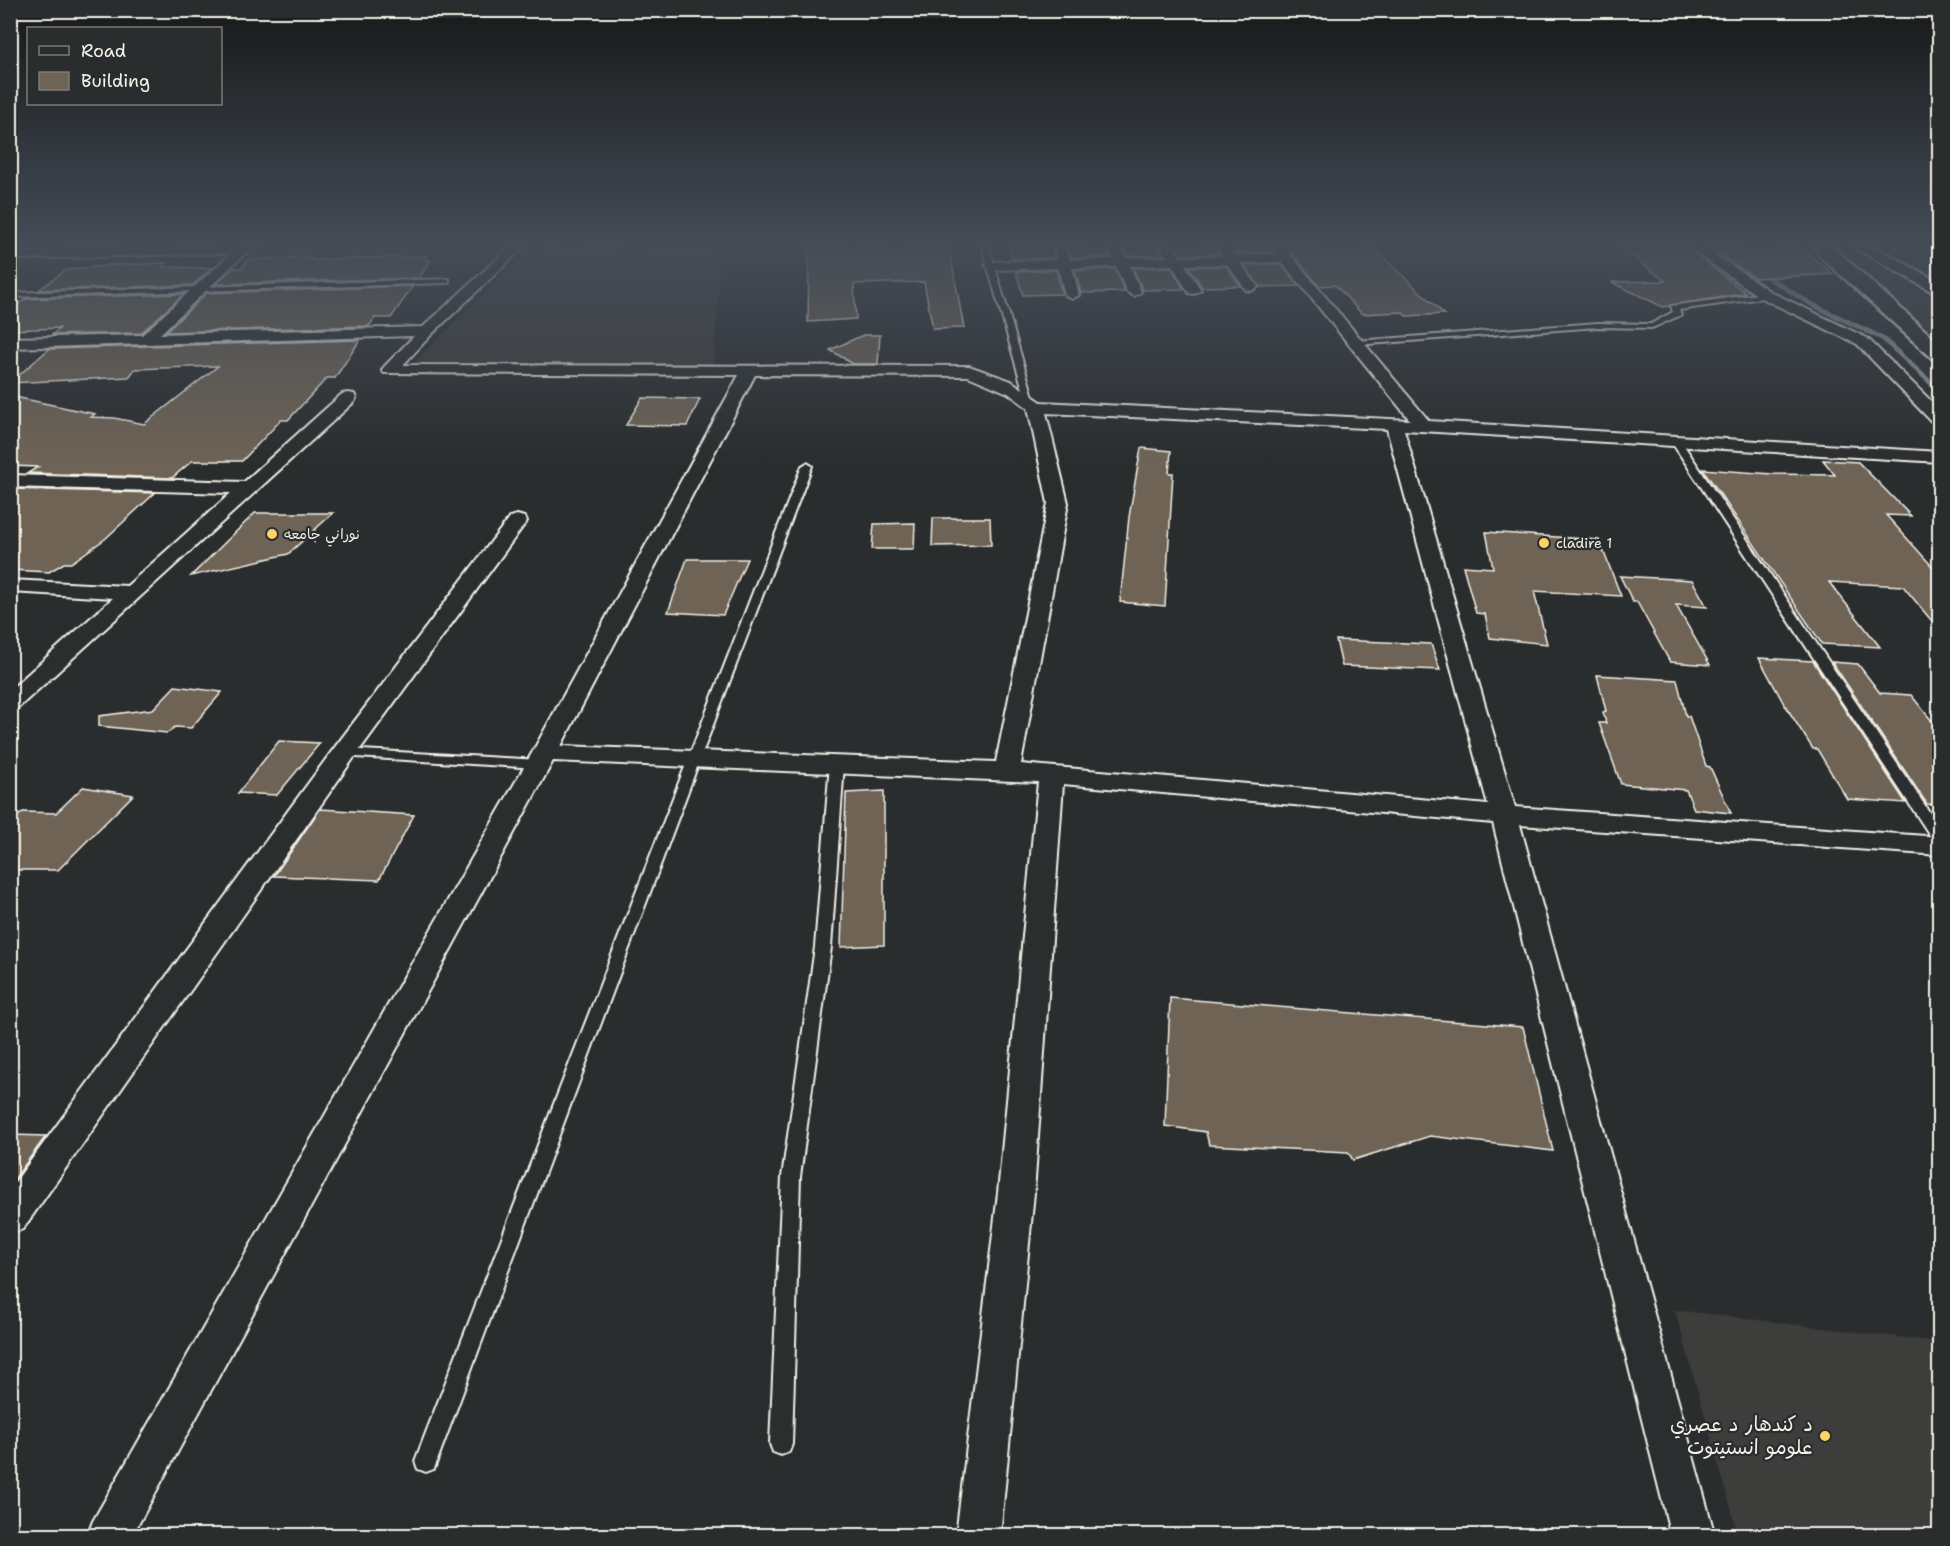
<svg xmlns="http://www.w3.org/2000/svg" width="1950" height="1546" viewBox="0 0 1950 1546" font-family="'Shantell Sans','Playpen Sans Arabic',sans-serif">
<style>
.built{fill:#3e3e3a}
.lines{fill:none;stroke-linecap:round;stroke-linejoin:round}
.stream{stroke:#8f9a9f;stroke-width:5}
.building{fill:#6e6455;stroke:#f4f1e8;stroke-width:1.5}
.lane-casing{stroke:#f4f1e8;stroke-width:4}
.street-casing{stroke:#f4f1e8;stroke-width:4}
.primary-casing{stroke:#f4f1e8;stroke-width:5}
.highway-casing{stroke:#f4f1e8;stroke-width:5}
.path{stroke:#f4f1e8;stroke-width:2;stroke-dasharray:4 3;stroke-linecap:butt}
.lane{fill:#2a2d2e;fill-rule:evenodd}
.street{fill:#2a2d2e;fill-rule:evenodd}
.primary{fill:#2a2d2e;fill-rule:evenodd}
.highway{fill:#2a2d2e;fill-rule:evenodd}
.poi-dot{fill:#ffd166;stroke:#2a2d2e;stroke-width:2}
.labels{text-anchor:middle;stroke-width:4.5;stroke-linejoin:round;paint-order:stroke}
.far-poi-label{font-size:14px;fill:#f4f1e8;stroke:#2a2d2e;text-anchor:start}
.near-poi-label{font-size:20px;fill:#f4f1e8;stroke:#2a2d2e;text-anchor:end}
</style>
<rect width="100%" height="100%" fill="#2a2d2e"/>
<filter id="ink" filterUnits="userSpaceOnUse"><feTurbulence type="fractalNoise" baseFrequency=".0167" numOctaves="2"/><feDisplacementMap in="SourceGraphic" scale="12" xChannelSelector="R" yChannelSelector="G"/><feConvolveMatrix kernelMatrix="1 2 1 2 8 2 1 2 1" color-interpolation-filters="sRGB"/></filter>
<g filter="url(#ink)">
<g class="built">
<path d="M661 247H722L713 365 413 364 527 252Z"/>
<path d="M1863 257 1939 301V336L1888 298 1848 258Z"/>
<path d="M1675 1310 1939 1342V1535L1780 1536 1737 1530Z"/>
</g>
<g class="lines">
<path class="stream" d="M1758 271 1811 304 1882 338 1940 391"/>
</g>
<g class="building">
<path d="M809 247H949L964 328 933 329 924 282 854 284 856 319 808 322Z"/>
<path d="M1009 247H1053L1054 258 1012 259Z"/>
<path d="M1068 247H1110L1107 250 1109 257 1072 258Z"/>
<path d="M1123 247H1161L1160 250 1163 255 1127 256Z"/>
<path d="M1177 247H1216L1218 254 1181 255Z"/>
<path d="M1232 247H1269L1272 252 1236 253Z"/>
<path d="M1287 247H1372L1444 314 1406 316 1402 312 1362 314 1335 285 1319 286Z"/>
<path d="M1620 247H1686L1746 293 1663 307 1611 282 1665 281Z"/>
<path d="M1708 247H1800L1833 274 1755 278Z"/>
<path d="M312 256 310 260 427 256 424 260H431L419 278 216 284 233 268H242L248 260Z"/>
<path d="M168 263 163 267 212 268 193 285 39 290 66 270 110 265Z"/>
<path d="M1281 264 1299 286 1260 287 1244 265Z"/>
<path d="M1226 266 1241 286 1202 287 1189 267Z"/>
<path d="M1171 267 1184 289 1143 290 1133 268Z"/>
<path d="M1115 269 1125 292 1081 293 1075 270Z"/>
<path d="M1056 270 1062 294 1023 295 1016 272Z"/>
<path d="M413 286 391 318H375L369 326 166 332 207 293Z"/>
<path d="M184 294 141 333 52 335 60 328 10 330V310L26 299Z"/>
<path d="M863 335H880L878 364H853L830 350Z"/>
<path d="M360 340 335 378H327L288 420H281L242 461H192L172 478 28 473 38 467 10 466V396L95 414 91 417 114 418 144 424 218 366 135 369 129 377 10 383 49 349Z"/>
<path d="M642 398 700 399 687 426 626 425Z"/>
<path d="M1141 448 1171 451 1169 473H1173L1165 606 1120 602 1129 517Z"/>
<path d="M1823 460 1858 462 1911 516 1886 515 1940 575V631L1903 586 1829 582 1880 647 1822 644 1703 469 1772 474 1835 475Z"/>
<path d="M10 489 155 493 105 539 71 563H64L49 572 10 570Z"/>
<path d="M255 513H333L288 554 191 576Z"/>
<path d="M933 518H990L991 545 932 546Z"/>
<path d="M915 523 914 549H872L874 524Z"/>
<path d="M1486 532 1599 540 1621 596 1534 591 1547 644 1490 638 1485 614 1476 613 1463 566 1493 568Z"/>
<path d="M687 559H747L723 615 668 612Z"/>
<path d="M1620 576 1692 580 1707 607 1676 605 1710 665 1670 662 1637 602H1633Z"/>
<path d="M1336 640 1431 644 1440 670 1342 666Z"/>
<path d="M1759 658 1813 661 1906 803 1847 799 1817 749H1813L1783 702Z"/>
<path d="M1832 662 1858 664 1880 693 1911 695 1940 731V805L1927 804Z"/>
<path d="M1597 675 1677 680 1686 716H1689L1706 766 1710 767 1731 813 1694 809 1686 790 1621 784 1599 723H1606L1603 712 1606 711Z"/>
<path d="M175 686 222 692 191 728 175 727 167 733 99 726V716L153 709Z"/>
<path d="M279 741 320 743 277 795 238 793Z"/>
<path d="M83 787 133 795 58 870H10V823L23 812 56 813Z"/>
<path d="M884 791V945L841 947 846 793Z"/>
<path d="M320 809 414 815 379 880 274 876Z"/>
<path d="M1170 998 1523 1027 1553 1151 1430 1136 1353 1160 1348 1152 1209 1145 1206 1132 1165 1126Z"/>
<path d="M10 1135 46 1136 10 1185Z"/>
</g>
<g class="lines">
<g class="lane-casing">
<g id="lane">
<path d="M982 247H989L1034 400 1033 402 1026 400Z"/>
<path d="M449 279V283H446L10 297V293Z"/>
<path d="M1766 293 1770 295 1769 297 1679 310 1681 315 1652 328 1598 327 1356 345 1352 343 1356 341 1598 323 1651 324 1673 312 1671 306Z"/>
<path d="M1673 439 1681 441 1940 828V845L1935 843 1671 441Z"/>
<path d="M807 463 812 466 700 759 437 1461 434 1469 426 1472 418 1469 415 1461 802 466Z"/>
<path d="M344 749 539 760 546 764 539 768 339 756 337 753Z"/>
<path d="M837 760 844 764 831 947 800 1177 792 1444 789 1452 781 1455 773 1452 770 1444 782 1177 815 947 830 764Z"/>
</g>
</g>
<g class="street-casing">
<g id="street">
<path d="M238 247H252L160 334 423 327 510 247H524L432 334 403 365 969 366 1011 381 1041 402 1410 420 1282 262 1240 263 1258 287 1251 291 1246 290 1227 264 1185 265 1201 290 1194 294 1189 293 1172 265 1130 266 1141 292 1134 296 1127 292 1116 267 1072 268 1079 295 1072 299 1065 295 1058 268 992 270 985 266 992 262 1056 260 1055 247H1065L1070 260 1113 259 1109 251 1115 247 1121 248 1126 258 1167 257 1162 250 1164 247H1174L1180 257 1221 256 1218 247H1229L1235 255 1276 254 1271 247H1284L1429 421 1940 452V462L1404 430 1515 807 1940 837V855L1520 825 1715 1536H1671L1493 823 1063 784 1034 1193 1000 1536H956L998 1193 1038 782 553 761 132 1536H87L93 1521 532 753 739 375 384 373 382 370 384 367 414 336 10 348V338L142 335ZM755 375 968 376 1008 393 1028 408 1048 503 996 762 561 746ZM1046 413 1387 429 1488 805 1021 764 1068 503Z"/>
<path d="M1688 247H1703L1771 292 1867 338 1940 410V425L1934 424 1857 344 1761 298Z"/>
<path d="M348 393 354 394 356 398 354 402 18 708 10 710V690L113 598 10 592V580L127 586 231 493 10 487V475L244 482 342 394Z"/>
<path d="M517 515 524 517 527 521 524 525 353 759 23 1229 10 1234V1189L335 747 510 517Z"/>
</g>
</g>
<g class="primary-casing">
<g id="primary">
<path d="M1816 247H1833L1940 344V361L1933 359 1820 256Z"/>
<path d="M1854 247H1875L1940 283V296Z"/>
</g>
</g>
<g class="highway-casing">
<path id="highway" d="M60 247H258L250 252 10 259V249Z"/>
</g>
<path class="path" d="M549 247 548 249 618 247"/>
<use href="#lane" class="lane"/>
<use href="#street" class="street"/>
<use href="#primary" class="primary"/>
<use href="#highway" class="highway"/>
</g>
</g>
<linearGradient id="sky" x2="0" y2="1"><stop stop-color="#171919"/><stop offset="0.53" stop-color="#444c57"/><stop offset="1" stop-color="#444c57" stop-opacity="0"/></linearGradient>
<rect width="1950" height="464" fill="url(#sky)"/>
<g class="poi-dot">
<circle cx="272" cy="534" r="6"/>
<circle cx="1544" cy="543" r="6"/>
<circle cx="1825" cy="1436" r="6"/>
</g>
<g class="labels">
<g class="far-poi-label">
<text x="284" y="539">نوراني جامعه</text>
<text x="1556" y="548">cladire 1</text>
</g>
<g class="near-poi-label">
<text x="1813" y="1431">د کندهار د عصري<tspan x="1813" dy="23">علومو انستیتوت</tspan></text>
</g>
</g>
<rect width="1950" height="1546" fill="none" stroke="#2a2d2e" stroke-width="36"/>
<rect x="18" y="18" width="1914" height="1510" fill="none" stroke="#f4f1e8" stroke-width="2" filter="url(#ink)"/>
<rect x="27" y="27" width="195" height="78" fill="#2a2d2e" stroke="#7b7b78" stroke-width="1.5"/>
<rect x="39" y="46" width="30" height="9" fill="#2a2d2e" stroke="#7b7b78" stroke-width="1.5"/>
<text x="81" y="57" font-size="18" fill="#f4f1e8">Road</text>
<rect x="39" y="72" width="30" height="18" fill="#6e6455" stroke="#7b7b78" stroke-width="1.5"/>
<text x="81" y="87" font-size="18" fill="#f4f1e8">Building</text>
</svg>
